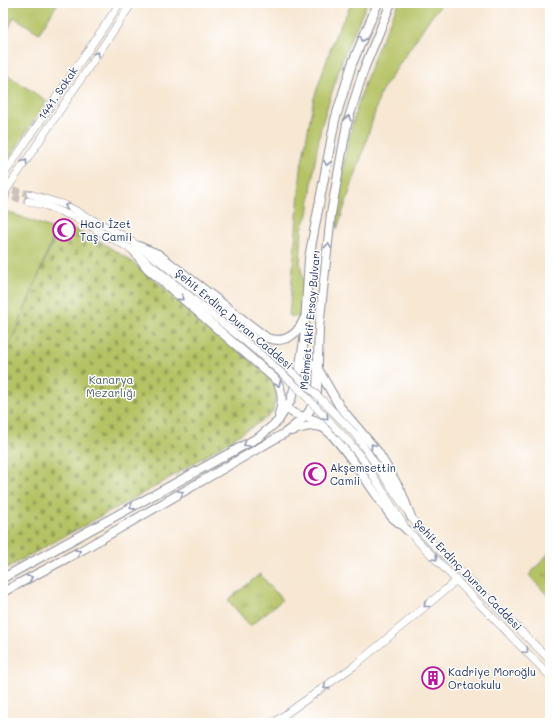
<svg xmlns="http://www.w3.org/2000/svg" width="553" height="726" viewBox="0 0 553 726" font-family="Mali,sans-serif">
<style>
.green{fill:#b5c365;stroke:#687962}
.cemetery{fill:url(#cemetery-stones);stroke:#687962}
.park{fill:url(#park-tufts);stroke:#687962}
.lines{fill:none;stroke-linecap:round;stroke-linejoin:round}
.secondary-tunnel{stroke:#cbc2bc;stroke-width:7;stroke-dasharray:7 3.5;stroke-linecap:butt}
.tertiary-casing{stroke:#898b98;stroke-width:8}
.secondary-casing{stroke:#898b98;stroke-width:8}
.primary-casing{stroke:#898b98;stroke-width:10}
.tertiary{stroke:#fff;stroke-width:7}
.secondary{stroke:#fff;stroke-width:7}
.primary{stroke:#fff;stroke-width:8}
.secondary-bridge-casing{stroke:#898b98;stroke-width:8;stroke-linecap:butt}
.secondary-bridge{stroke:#fff;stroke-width:7}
.oneway{stroke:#8d97ae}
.labels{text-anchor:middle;stroke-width:3;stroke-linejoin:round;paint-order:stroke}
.street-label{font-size:11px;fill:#1b2f5e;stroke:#fff}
.poi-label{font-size:11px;fill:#1b2f5e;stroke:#fff;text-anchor:start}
.park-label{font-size:11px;fill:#495b60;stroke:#fff}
</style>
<defs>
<pattern id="cemetery-stones" width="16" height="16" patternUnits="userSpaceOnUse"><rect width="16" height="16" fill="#b5c365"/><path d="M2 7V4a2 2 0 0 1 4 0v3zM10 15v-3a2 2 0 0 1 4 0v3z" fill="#929f56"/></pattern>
<pattern id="park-tufts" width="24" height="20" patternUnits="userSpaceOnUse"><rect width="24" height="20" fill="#b5c365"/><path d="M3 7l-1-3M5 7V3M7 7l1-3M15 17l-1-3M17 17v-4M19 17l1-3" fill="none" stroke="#929f56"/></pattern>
</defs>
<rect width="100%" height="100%" fill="#fff"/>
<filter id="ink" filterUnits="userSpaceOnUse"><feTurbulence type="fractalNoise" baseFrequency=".025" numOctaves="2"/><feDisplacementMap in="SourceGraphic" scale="8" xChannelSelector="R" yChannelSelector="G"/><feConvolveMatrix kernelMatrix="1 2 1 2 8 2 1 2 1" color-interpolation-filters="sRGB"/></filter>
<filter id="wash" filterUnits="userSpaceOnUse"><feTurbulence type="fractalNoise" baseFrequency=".012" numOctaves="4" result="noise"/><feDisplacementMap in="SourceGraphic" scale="16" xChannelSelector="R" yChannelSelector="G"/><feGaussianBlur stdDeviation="0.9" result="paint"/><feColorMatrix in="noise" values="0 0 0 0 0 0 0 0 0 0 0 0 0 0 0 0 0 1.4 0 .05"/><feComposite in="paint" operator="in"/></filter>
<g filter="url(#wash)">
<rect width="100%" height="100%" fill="#f7e7d3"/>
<g class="green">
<path d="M3 3H58L39 33 14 17 3 40Z"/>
<path d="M352 3H367L343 57 321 127 314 167 308 215 302 228 300 263 303 279 301 317 289 316 301 168 314 98 335 36Z"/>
<path d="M399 3H443L428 21 381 92 362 155 337 229C335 221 338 210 338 202 345 135 368 62 399 3Z"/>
<path d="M3 72 47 101 3 167Z"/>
<path d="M3 210 56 230 17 329 11 340 3 349Z"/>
</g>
<path class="cemetery" d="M60 223 103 243 134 263 271 377 277 389 273 411 268 417 160 484 3 570V349L11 340 17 329Z"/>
<g class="park">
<path d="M550 552V598L529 575Z"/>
<path d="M260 574 282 600 250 626 228 600Z"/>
</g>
</g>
<g filter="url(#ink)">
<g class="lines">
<g class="secondary-tunnel">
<path d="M3 188 30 194"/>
<path d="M3 195 28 201"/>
</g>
<g class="tertiary-casing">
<g id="tertiary">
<path d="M3 176 120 3"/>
<path d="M3 195 132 3"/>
<path d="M273 723 354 666 457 580"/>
</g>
</g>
<g class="secondary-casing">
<g id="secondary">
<path d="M30 194 65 205 124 236 163 264 264 346"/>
<path d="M28 201 47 206 76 218 134 251 257 351"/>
<path d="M355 434 423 534 550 660"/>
<path d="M348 441 364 461 407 530 550 676"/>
</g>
</g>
<g class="primary-casing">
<g id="primary">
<path d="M138 246 158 254 267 338C285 344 297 335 304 319"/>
<path d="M134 251 147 268 274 378C284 389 283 402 279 415"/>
<path d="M299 370C305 361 311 360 318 369L340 407 378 452 401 491 411 517"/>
<path d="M285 405C293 420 314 414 324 427"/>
<path d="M291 431C301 428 312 424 321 427 337 432 378 499 391 516 396 521 402 525 407 530"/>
<path d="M3 578 259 437 278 421 291 400 299 370 304 341 309 258 335 120 352 64 378 3"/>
<path d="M3 592 82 550 285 433 305 417 310 410 317 392 319 328 331 214 347 124 364 69 391 3"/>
</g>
</g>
<use href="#tertiary" class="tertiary"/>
<use href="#secondary" class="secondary"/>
<use href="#primary" class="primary"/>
<g class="secondary-bridge-casing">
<g id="secondary-bridge">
<path d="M264 346 318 396 355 434"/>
<path d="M257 351 297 387 348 441"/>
</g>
</g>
<use href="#secondary-bridge" class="secondary-bridge"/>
</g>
<defs><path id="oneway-chevron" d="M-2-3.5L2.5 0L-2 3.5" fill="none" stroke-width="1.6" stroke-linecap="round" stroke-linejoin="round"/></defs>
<g class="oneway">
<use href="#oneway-chevron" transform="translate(363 39) rotate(113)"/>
<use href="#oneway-chevron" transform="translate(97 54) rotate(-56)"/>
<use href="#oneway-chevron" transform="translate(348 118) rotate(-73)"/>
<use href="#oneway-chevron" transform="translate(25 162) rotate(-56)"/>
<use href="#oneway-chevron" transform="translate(327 163) rotate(101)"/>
<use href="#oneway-chevron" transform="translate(67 206) rotate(-155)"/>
<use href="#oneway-chevron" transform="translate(328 246) rotate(-84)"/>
<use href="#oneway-chevron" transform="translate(181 298) rotate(41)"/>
<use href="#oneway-chevron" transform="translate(278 384) rotate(64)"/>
<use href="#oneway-chevron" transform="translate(326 417) rotate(47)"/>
<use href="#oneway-chevron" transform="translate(246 444) rotate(150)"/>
<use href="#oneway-chevron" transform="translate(373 446) rotate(-128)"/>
<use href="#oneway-chevron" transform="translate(181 493) rotate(-30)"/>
<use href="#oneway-chevron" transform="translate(132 507) rotate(151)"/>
<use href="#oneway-chevron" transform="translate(78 552) rotate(-28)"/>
<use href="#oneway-chevron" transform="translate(435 558) rotate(46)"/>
<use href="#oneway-chevron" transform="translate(30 578) rotate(-28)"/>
<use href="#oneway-chevron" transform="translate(426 605) rotate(141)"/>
<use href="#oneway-chevron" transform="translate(526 651) rotate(46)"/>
<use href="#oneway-chevron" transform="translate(326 687) rotate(144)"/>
</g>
</g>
<defs>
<g id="mosque-ring" transform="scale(1.15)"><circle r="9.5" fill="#fff" stroke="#b5179e" stroke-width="1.5"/><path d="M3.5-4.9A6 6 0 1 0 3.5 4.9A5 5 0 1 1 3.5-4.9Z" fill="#b5179e"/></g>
<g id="building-ring" transform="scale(1.15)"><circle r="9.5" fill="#fff" stroke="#b5179e" stroke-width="1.5"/><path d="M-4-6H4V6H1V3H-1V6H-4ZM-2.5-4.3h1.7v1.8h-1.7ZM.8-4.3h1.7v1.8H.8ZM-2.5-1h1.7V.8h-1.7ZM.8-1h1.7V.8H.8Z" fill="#b5179e"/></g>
</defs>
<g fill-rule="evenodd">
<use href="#mosque-ring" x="64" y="230"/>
<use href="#mosque-ring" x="315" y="474"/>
<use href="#building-ring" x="433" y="678"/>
</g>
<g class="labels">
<g class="street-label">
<text transform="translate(58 93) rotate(-56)" y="4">1441. Sokak</text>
<text transform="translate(234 319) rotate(40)" y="4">Şehit Erdinç Duran Caddesi</text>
<text transform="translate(310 320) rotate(-85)" y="4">Mehmet Akif Ersoy Bulvarı</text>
<text transform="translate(468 575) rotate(46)" y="4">Şehit Erdinç Duran Caddesi</text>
</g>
<g class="poi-label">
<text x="80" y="228">Hacı İzet<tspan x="80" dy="13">Taş Camii</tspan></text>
<text x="330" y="472">Akşemsettin<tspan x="330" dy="13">Camii</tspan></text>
<text x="448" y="676">Kadriye Moroğlu<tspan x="448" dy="13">Ortaokulu</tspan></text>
</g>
<g class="park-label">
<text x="111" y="384">Kanarya<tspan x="111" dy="13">Mezarlığı</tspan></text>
</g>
</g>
<rect width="553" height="726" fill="none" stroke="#fff" stroke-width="16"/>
</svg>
